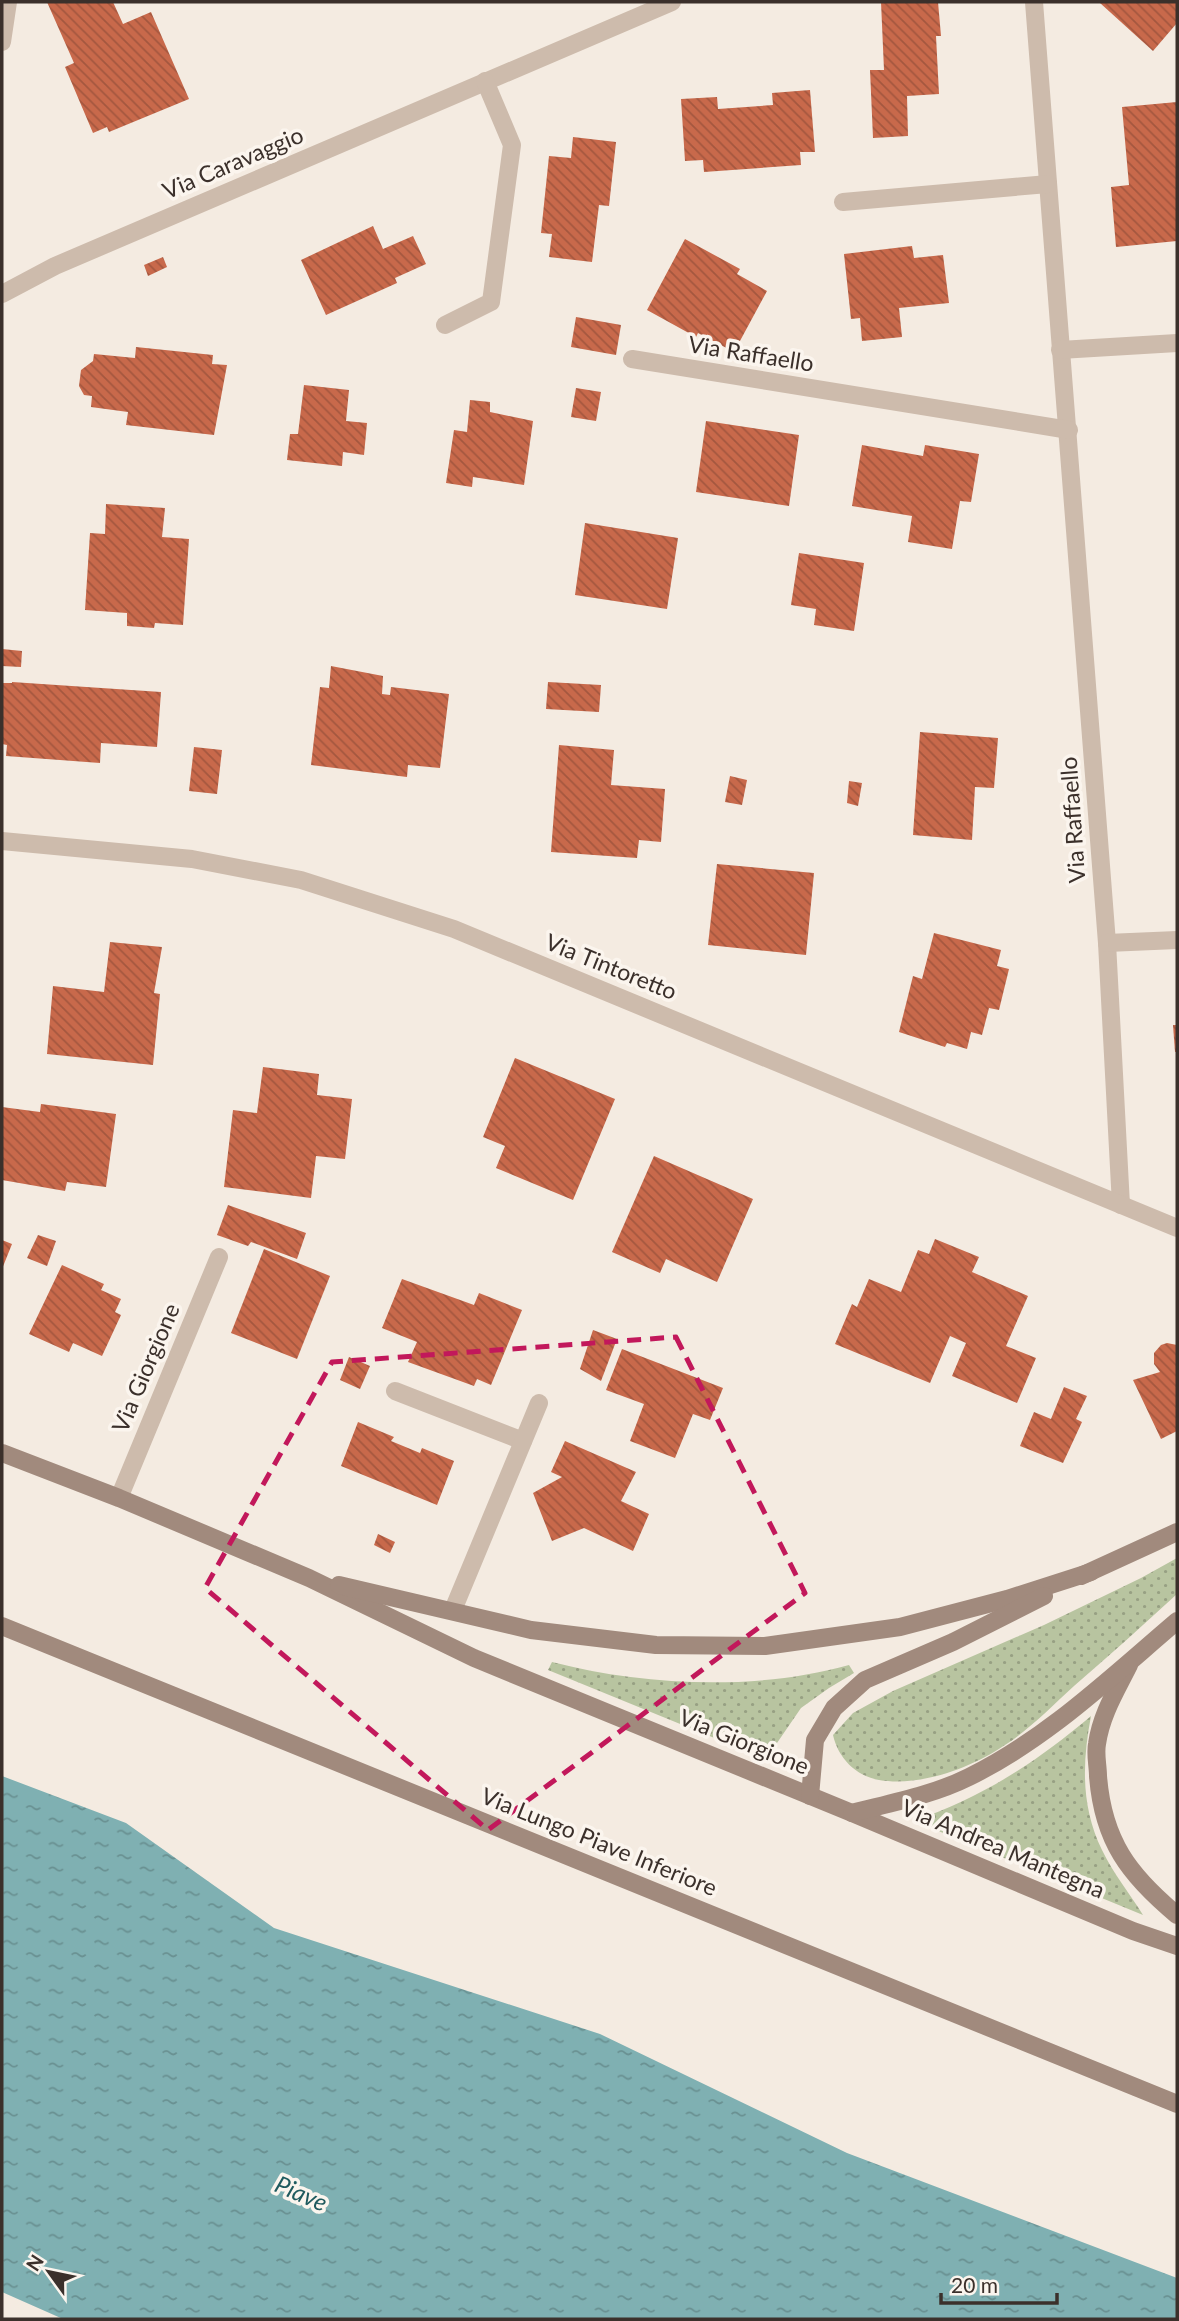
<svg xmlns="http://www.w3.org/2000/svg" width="1179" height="2321" viewBox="0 0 1179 2321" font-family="Lato,sans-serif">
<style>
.grass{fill:url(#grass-dots)}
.water{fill:url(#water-ripples)}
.building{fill:url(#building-back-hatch)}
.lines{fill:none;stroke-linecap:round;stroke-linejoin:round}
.minor{stroke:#cdbbac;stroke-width:18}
.secondary{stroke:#a18a7d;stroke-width:18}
.marked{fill:none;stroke:#c2185b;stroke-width:5;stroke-dasharray:14 9;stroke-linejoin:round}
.labels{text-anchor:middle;stroke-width:7;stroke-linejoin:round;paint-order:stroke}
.street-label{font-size:23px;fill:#3b302b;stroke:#fbf5ee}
.water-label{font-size:24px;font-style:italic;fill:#1f5a5e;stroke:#fbf5ee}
</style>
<defs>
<pattern id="grass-dots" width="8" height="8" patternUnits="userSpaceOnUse" patternTransform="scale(1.75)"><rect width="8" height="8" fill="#b8c4a0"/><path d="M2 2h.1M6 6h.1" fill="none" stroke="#97a083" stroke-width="1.8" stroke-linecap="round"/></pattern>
<pattern id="water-ripples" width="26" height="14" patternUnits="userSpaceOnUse" patternTransform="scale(1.75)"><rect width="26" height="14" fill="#7fb0b2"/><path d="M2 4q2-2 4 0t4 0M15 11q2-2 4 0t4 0" fill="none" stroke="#699091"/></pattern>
<pattern id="building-back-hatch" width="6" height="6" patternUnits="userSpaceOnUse" patternTransform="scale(1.75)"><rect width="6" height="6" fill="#c8694b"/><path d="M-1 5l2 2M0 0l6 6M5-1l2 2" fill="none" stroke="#a4573f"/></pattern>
</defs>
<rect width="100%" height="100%" fill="#f4ebe1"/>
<g class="grass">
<path d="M1177 1558V1594C1143 1625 1109 1656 1074 1686 1052 1706 1030 1729 1005 1745 971 1768 920 1787 879 1780 856 1776 838 1758 833 1735L853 1713 893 1691 1044 1625 1141 1578Z"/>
<path d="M552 1662C645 1686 756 1691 849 1665L854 1673 829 1688 801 1708 766 1759 548 1670Z"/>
<path d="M1091 1716C1082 1763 1081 1807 1102 1850 1113 1873 1130 1894 1143 1915L914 1821C984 1796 1034 1764 1091 1716Z"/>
</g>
<path class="water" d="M2 1776 126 1823 274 1928 600 2034 847 2153 1177 2278V2319H63L2 2292Z"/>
<g class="building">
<path d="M47 2H113L123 24 151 12 189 99 109 132 107 127 93 133 65 67 74 63Z"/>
<path d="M881 2H938L941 36H936L939 94 907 96 908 136 873 138 870 70H884Z"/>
<path d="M1101 2H1177V23L1153 51 1100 3Z"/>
<path d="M810 90 815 152H800L801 165 704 172 703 160 685 161 681 99 717 97 718 109 773 105 772 93Z"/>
<path d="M1177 102V241L1116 247 1111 187 1129 185 1122 107Z"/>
<path d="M573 137 616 142 609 206 599 205 592 262 549 257 552 234 541 233 549 156 571 158Z"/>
<path d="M373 226 383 249 413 236 426 264 395 278 397 283 326 315 301 260Z"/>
<path d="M685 239 740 269 737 274 767 291 734 352 698 333 696 337 647 310Z"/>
<path d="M912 246 914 258 943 255 949 303 899 308 902 337 862 341 860 318 851 319 844 254Z"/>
<path d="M163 257 167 267 148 276 144 265Z"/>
<path d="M576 317 621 325 616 355 571 347Z"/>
<path d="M136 347 213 355 212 364 227 365 214 435 126 425 128 412 91 407 92 396 84 395 79 386 81 370 93 361 94 354 135 358Z"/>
<path d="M304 385 349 390 346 421 367 423 364 455 343 452 342 466 287 460 290 434H298Z"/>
<path d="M576 388 601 392 596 421 571 417Z"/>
<path d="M470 400 490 402V412L533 421 524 485 473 477 472 487 446 483 454 430 467 432Z"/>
<path d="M706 421 799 435 789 506 696 492Z"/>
<path d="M862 445 923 456 925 445 979 454 971 502 960 501 952 549 908 542 912 516 852 506Z"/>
<path d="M106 504 165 508 162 537 189 539 183 625 155 623 154 628 127 626V613L85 610 90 533 105 534Z"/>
<path d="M585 523 678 538 667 609 575 595Z"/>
<path d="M799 553 864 563 854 631 814 625 816 609 791 605Z"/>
<path d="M2 649 22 651 21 667 2 666Z"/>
<path d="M331 666 383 676 382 694 390 695 391 687 449 694 440 768 408 765 407 777 311 765 320 687 329 688Z"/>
<path d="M12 682 161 692 157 747 101 743 100 763 6 756 7 745 2 744V683H12Z"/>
<path d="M548 682 601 685 599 712 546 709Z"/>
<path d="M920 732 998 738 994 788 975 787 972 840 913 835Z"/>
<path d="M559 745 614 750 611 785 665 789 661 842 639 840 637 858 551 852Z"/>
<path d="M194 747 222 750 217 794 189 791Z"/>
<path d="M730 776 747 780 742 805 725 802Z"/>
<path d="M849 781 862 783 858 806 847 803Z"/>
<path d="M717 864 814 873 806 955 708 945Z"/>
<path d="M934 933 1001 950 997 966 1009 969 999 1010 989 1008 982 1035 971 1032 967 1049 947 1043 945 1047 899 1032 913 976 922 979Z"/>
<path d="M110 942 162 947 154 993 160 994 153 1065 47 1054 53 986 104 992Z"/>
<path d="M1173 1025H1177V1052H1175Z"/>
<path d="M515 1058 615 1099 573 1200 496 1168 505 1146 483 1137Z"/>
<path d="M263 1067 319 1074 317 1095 352 1099 345 1159 316 1156 311 1198 224 1187 233 1110 257 1113Z"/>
<path d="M41 1104 116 1114 106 1187 67 1182 65 1191 2 1180V1107L40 1112Z"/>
<path d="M654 1156 753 1199 717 1282 666 1259 660 1273 612 1252Z"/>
<path d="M228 1205 306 1233 297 1259 251 1242 248 1246 217 1235Z"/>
<path d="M38 1235 56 1241 47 1266 27 1258Z"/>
<path d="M935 1239 979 1257 972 1272 1028 1296 1006 1346 1036 1358 1017 1403 952 1376 966 1343 950 1336 930 1383 835 1344 852 1304 857 1307 869 1279 901 1292 918 1250 929 1254Z"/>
<path d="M2 1240 12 1244 2 1269Z"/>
<path d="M264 1249 330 1276 297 1359 231 1333Z"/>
<path d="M62 1265 104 1284 101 1290 121 1299 115 1312 121 1315 102 1356 73 1343 69 1352 29 1334Z"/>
<path d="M402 1279 474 1305 479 1293 522 1310 491 1385 477 1379 474 1386 408 1362 417 1342 382 1328Z"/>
<path d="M593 1330 617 1339 601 1381 580 1369Z"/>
<path d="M1167 1343 1177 1345V1431L1161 1439 1133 1380 1160 1372 1154 1364V1353L1161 1345Z"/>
<path d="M622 1349 723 1388 710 1420 693 1414 675 1458 630 1441 644 1404 606 1390Z"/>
<path d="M349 1357 370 1366 360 1389 340 1380Z"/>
<path d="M1064 1387 1087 1396 1076 1419 1082 1422 1063 1463 1020 1446 1034 1412 1051 1419Z"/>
<path d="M358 1422 394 1437 391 1441 420 1453 422 1448 454 1461 437 1505 341 1466Z"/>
<path d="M565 1441 636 1472 621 1501 649 1514 633 1551 584 1528 552 1541 533 1493 562 1477 551 1472Z"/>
<path d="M378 1534 395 1542 390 1553 374 1545Z"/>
</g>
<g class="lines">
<g class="minor">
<path d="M1034 2 1107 943 1121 1205"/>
<path d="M2 42 8 2"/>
<path d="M843 202 1048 184"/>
<path d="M2 294 55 266 672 2"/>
<path d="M445 325 491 302 512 145 485 81"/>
<path d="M1060 350 1177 343"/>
<path d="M632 359 1069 430"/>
<path d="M2 841 192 859 301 880 454 929 1177 1228"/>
<path d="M1107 943 1177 940"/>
<path d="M395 1391 523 1441"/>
<path d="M119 1498 219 1257"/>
<path d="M453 1610 539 1403"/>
</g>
<g class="secondary">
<path d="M2 1453 119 1498 309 1578 474 1658 852 1813 1133 1931 1177 1946"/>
<path d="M1081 1576 1177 1532"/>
<path d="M339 1585 531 1630 656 1645 765 1646 900 1627 1007 1599 1091 1572"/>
<path d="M2 1626 1177 2104"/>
<path d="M1129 1665C1116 1691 1101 1715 1097 1744 1095 1754 1098 1766 1098 1776 1103 1841 1129 1875 1177 1915"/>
<path d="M810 1796 815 1740 834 1708 865 1680 953 1642 1044 1596"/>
<path d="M852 1813C891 1803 933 1795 969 1777 1048 1738 1111 1677 1177 1621"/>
</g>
</g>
<path class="marked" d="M676 1337 805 1593 488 1830 205 1588 332 1362Z"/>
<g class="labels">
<g class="street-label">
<text transform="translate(233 163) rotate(-23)" y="8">Via Caravaggio</text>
<text transform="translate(751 354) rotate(9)" y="8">Via Raffaello</text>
<text transform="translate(1073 820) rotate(-94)" y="8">Via Raffaello</text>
<text transform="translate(611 967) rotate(22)" y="8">Via Tintoretto</text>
<text transform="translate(146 1368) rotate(-67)" y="8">Via Giorgione</text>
<text transform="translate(744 1742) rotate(22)" y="8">Via Giorgione</text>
<text transform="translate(599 1842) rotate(22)" y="8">Via Lungo Piave Inferiore</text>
<text transform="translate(1003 1849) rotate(23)" y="8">Via Andrea Mantegna</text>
</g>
<g class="water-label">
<text transform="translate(301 2194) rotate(23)" y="8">Piave</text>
</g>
</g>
<rect width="1179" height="2321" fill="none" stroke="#3b302b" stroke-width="7"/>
<g transform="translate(49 2272) rotate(303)" stroke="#fbf5ee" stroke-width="5" paint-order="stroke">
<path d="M0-5L12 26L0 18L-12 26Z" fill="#3b302b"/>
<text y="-10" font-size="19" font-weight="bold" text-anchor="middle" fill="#3b302b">N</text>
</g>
<path d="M941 2293v10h116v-10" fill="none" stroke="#3b302b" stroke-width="3.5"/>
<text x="951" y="2293" font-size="21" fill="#3b302b" stroke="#fbf5ee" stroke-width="5" paint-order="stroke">20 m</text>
</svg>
